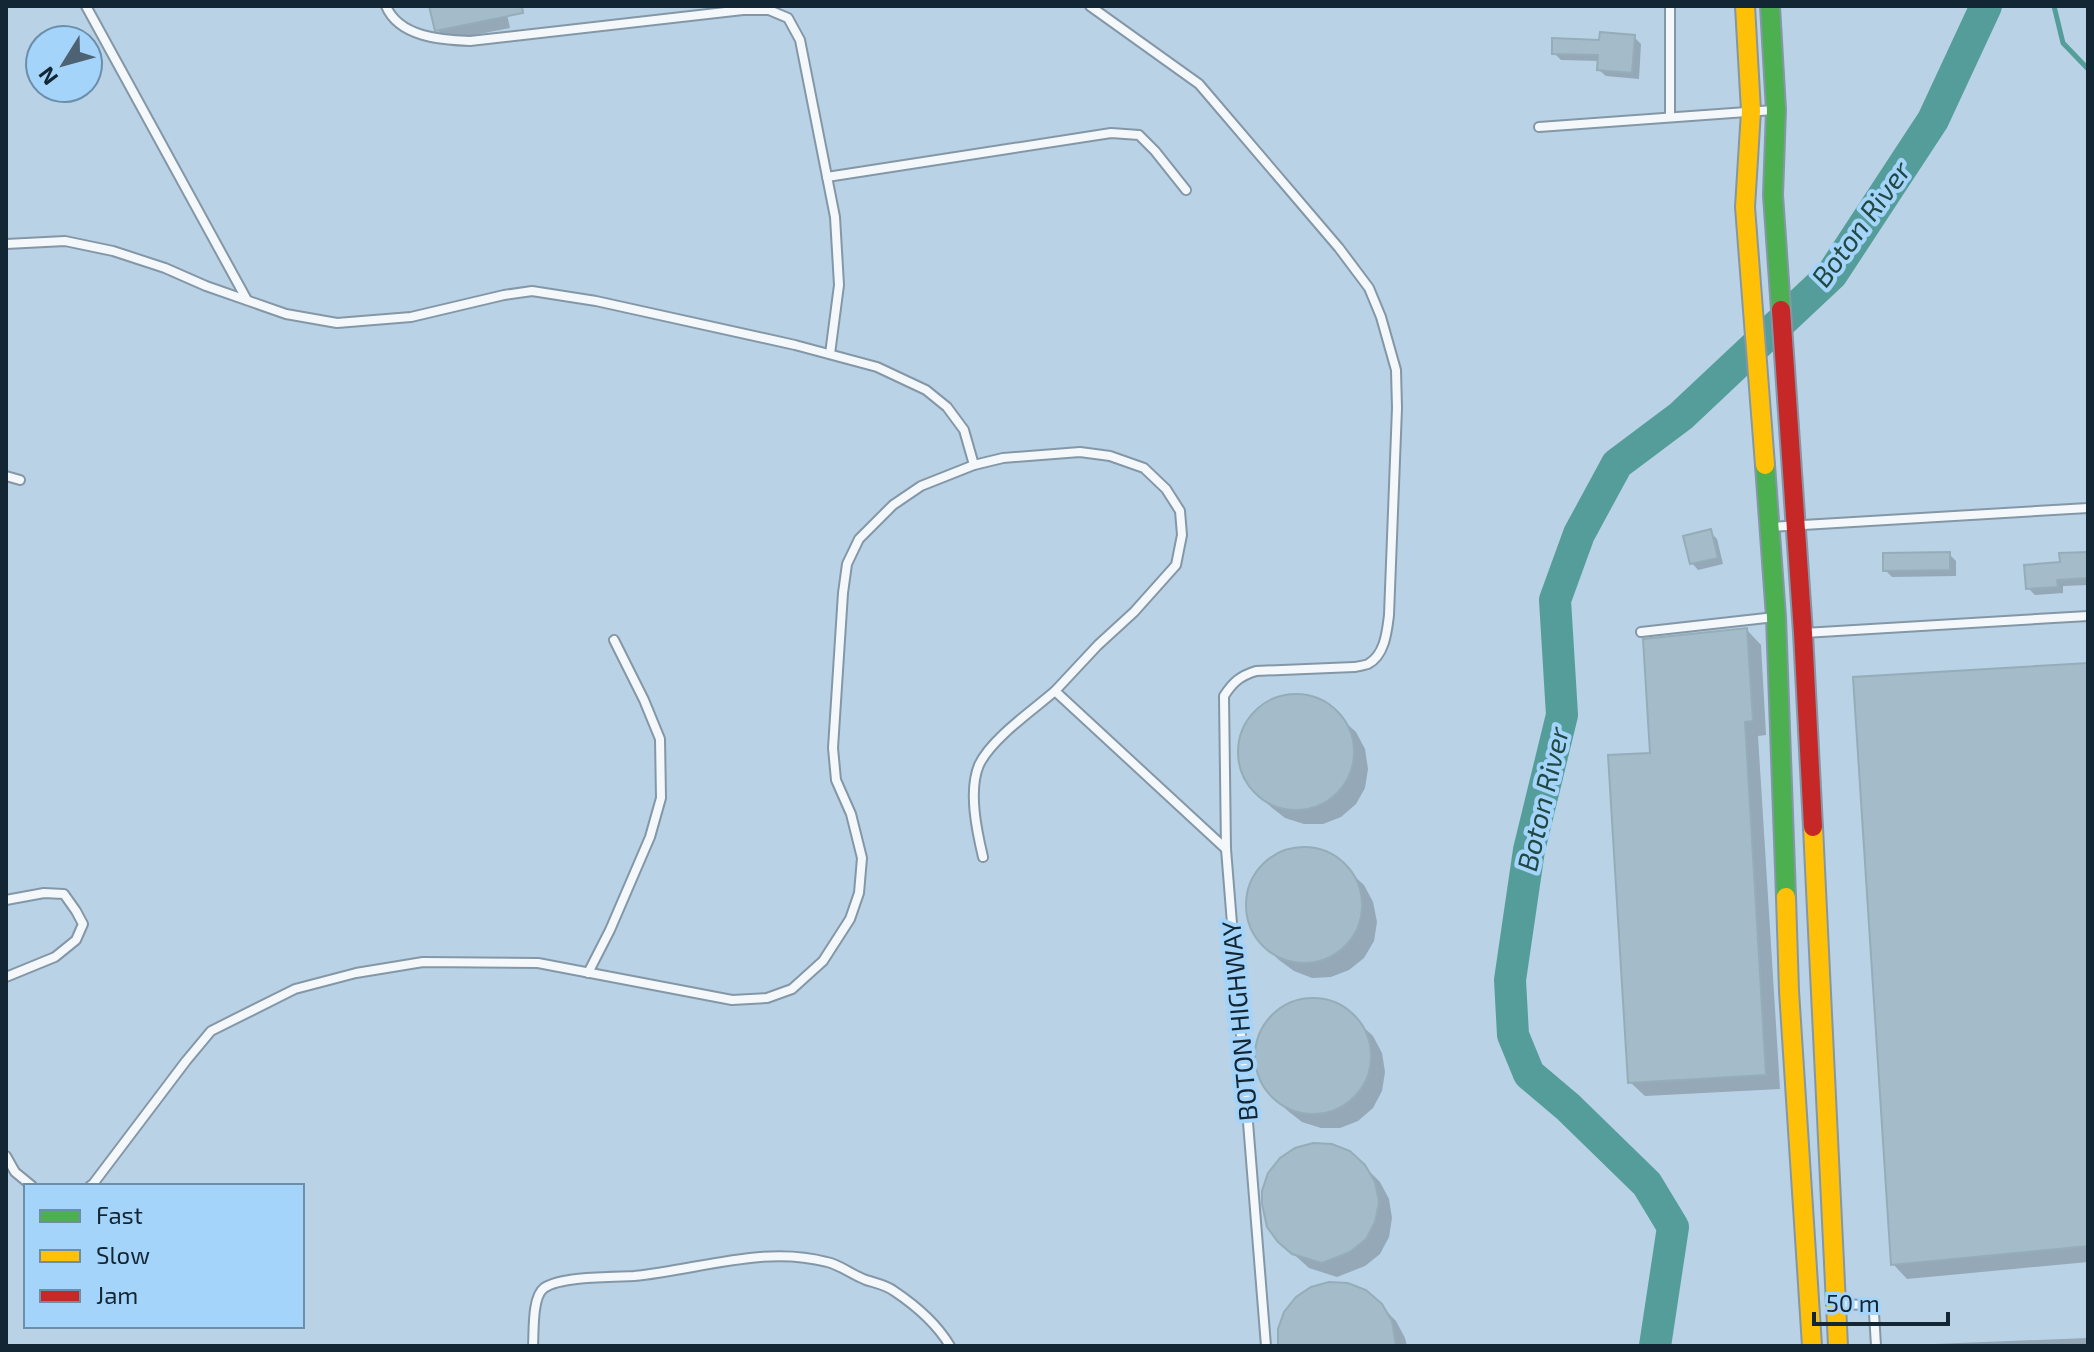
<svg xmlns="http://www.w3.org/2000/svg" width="2094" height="1352" viewBox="0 0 2094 1352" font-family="'Exo 2',sans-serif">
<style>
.shadow{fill:#0003}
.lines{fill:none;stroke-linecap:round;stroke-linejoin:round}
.stream{stroke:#559d9a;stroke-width:5}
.river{stroke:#559d9a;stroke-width:32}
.building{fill:#a4bcc9;stroke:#95adb9;stroke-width:2}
.lane-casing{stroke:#8497a7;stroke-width:12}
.fast-casing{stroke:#8497a7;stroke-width:22}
.slow-casing{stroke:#8497a7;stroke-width:22}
.jam-casing{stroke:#8497a7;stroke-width:22}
.lane{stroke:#f4f8fb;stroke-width:8}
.fast{stroke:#4caf50;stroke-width:18}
.slow{stroke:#ffc107;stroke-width:18}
.jam{stroke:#c62828;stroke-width:18}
.labels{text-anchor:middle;stroke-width:8;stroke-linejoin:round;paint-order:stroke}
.street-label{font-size:26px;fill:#132634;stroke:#a5d4fa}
.water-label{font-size:28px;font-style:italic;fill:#214943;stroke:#a5d4fa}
</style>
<rect width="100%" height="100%" fill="#b9d2e6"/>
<g class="shadow">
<path d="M432 6H505L510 28 448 40 437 30Z"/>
<path d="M1634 37 1641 44 1639 79 1606 76 1599 70 1600 61 1561 60 1554 53 1601 42Z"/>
<path d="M1710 532 1717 539 1723 564 1698 570 1692 563Z"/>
<path d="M2088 553V585L2063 586V593L2035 595 2028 588Z"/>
<path d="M1949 554 1956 561V576L1892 577 1885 570Z"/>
<path d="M1747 630 1761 645 1766 735 1758 736 1780 1089 1645 1096 1630 1082 1652 755Z"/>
<path d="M2088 666V1262L1907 1279 1893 1264Z"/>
<path d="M1289 696 1307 697 1325 704 1356 732 1365 749 1368 769 1365 788 1356 804 1341 817 1323 824H1304L1285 818 1271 807 1255 792 1245 777 1240 760V742L1246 725 1257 711 1272 701Z"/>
<path d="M1297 849 1315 850 1333 857 1364 885 1373 902 1377 922 1374 941 1364 958 1349 970 1331 977 1312 978 1294 971 1279 960 1263 945 1253 930 1248 913V895L1254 878 1265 864 1280 854Z"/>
<path d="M1306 999 1324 1000 1342 1007 1373 1036 1382 1053 1385 1072 1382 1091 1373 1108 1358 1121 1340 1128H1321L1302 1122 1288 1111 1272 1096 1262 1080 1257 1063V1045L1263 1028 1274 1014 1289 1004Z"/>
<path d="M1364 1166 1380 1182 1389 1199 1392 1218 1389 1237 1380 1254 1365 1266 1337 1277 1309 1268 1279 1241Z"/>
<path d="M1380 1305 1396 1321 1405 1338 1407 1346H1280Z"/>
<path d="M2088 1338V1346L1909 1345Z"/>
</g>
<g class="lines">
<path class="stream" d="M2054 6 2063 43 2088 69"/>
<path class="river" d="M1655 1346 1673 1227 1647 1184 1568 1107 1529 1074 1513 1035 1510 980 1529 850 1562 715 1555 600 1579 534 1617 464 1681 416 1832 274 1933 120 1986 6"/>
</g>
<g class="building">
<path d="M429 6H522L523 13 435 31Z"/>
<path d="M1600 32 1635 35 1632 73 1597 70 1598 55 1552 54V38L1599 40Z"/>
<path d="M1711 529 1718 558 1690 564 1683 536Z"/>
<path d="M1950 552V570L1883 571V553Z"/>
<path d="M2088 552V578L2057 580 2058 587 2026 589 2024 565 2060 562 2059 553Z"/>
<path d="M1747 628 1753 721 1745 722 1766 1075 1628 1083 1608 755 1650 753 1643 639Z"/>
<path d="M2088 663V1246L1891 1265 1853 677Z"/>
<circle cx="1296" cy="752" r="58"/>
<circle cx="1304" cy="905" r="58"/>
<circle cx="1313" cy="1056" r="58"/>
<path d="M1313 1143 1332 1144 1350 1151 1365 1165 1375 1182 1379 1202 1375 1222 1366 1239 1350 1252 1322 1263 1292 1254 1278 1242 1267 1227 1262 1204V1191L1268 1173 1280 1158 1295 1148Z"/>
<path d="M1329 1282 1348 1283 1366 1290 1382 1304 1392 1321 1396 1346H1278V1329L1284 1312 1296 1297 1311 1287Z"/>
</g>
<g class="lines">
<g class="lane-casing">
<g id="lane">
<path d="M86 6 247 300"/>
<path d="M386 6C399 37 441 40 470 41L743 10H769L788 18 800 40 835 217 839 285 830 354"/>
<path d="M1090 6 1199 84 1339 248 1369 288 1381 317 1396 370 1397 408 1389 615C1387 631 1385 655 1368 664 1366 665 1355 667 1354 667L1256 671C1240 676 1233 682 1224 696L1226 849 1266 1346"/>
<path d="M1670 6V117"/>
<path d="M1539 127 1774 110"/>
<path d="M827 177 1111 133 1139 135 1155 151 1186 190"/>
<path d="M6 244 65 241 113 251 165 268 206 286 286 314 337 323 411 317 504 295 532 291 596 301 795 345 877 367 926 390 947 407 964 430 974 465"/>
<path d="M6 476 20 480"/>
<path d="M1770 527 2088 508"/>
<path d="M1641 632 1775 617"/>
<path d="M1804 633 2088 616"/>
<path d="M983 857C977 832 968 791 979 765 991 739 1033 710 1055 691"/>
<path d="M6 900 44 893 64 894 76 911 83 924 76 940 55 957 6 977"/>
<path d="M588 973 610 930 650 837 661 798 660 739 644 700 614 640"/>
<path d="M6 1156 15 1172 32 1186"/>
<path d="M90 1186 93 1184 186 1061 211 1031 295 989 356 973 423 962 538 963 732 1000 767 998 792 989 823 961 850 919 859 893 862 858 851 814 836 780 833 748 843 593 847 564 859 539 893 505 921 486 974 465 1003 458 1080 452 1110 456 1144 468 1166 489 1180 511 1182 535 1176 565 1134 612 1098 645 1055 691 1226 849"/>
<path d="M1836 1304 1867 1305 1874 1313 1876 1346"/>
<path d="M533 1346C534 1331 532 1297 544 1288 561 1276 613 1277 634 1276 698 1270 763 1245 827 1262 841 1265 852 1275 866 1280 875 1283 886 1285 894 1291 915 1305 937 1324 950 1346"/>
</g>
</g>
<g class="fast-casing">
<g id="fast">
<path d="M1770 6 1776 110 1773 195 1781 310"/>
<path d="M1765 465 1776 617 1786 897"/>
</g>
</g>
<g class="slow-casing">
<g id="slow">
<path d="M1745 6 1751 111 1745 207 1765 465"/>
<path d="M1813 827 1838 1346"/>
<path d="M1786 897 1789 991 1812 1346"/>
</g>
</g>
<g class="jam-casing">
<path id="jam" d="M1781 310 1803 633 1813 827"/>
</g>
<use href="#lane" class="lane"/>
<use href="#fast" class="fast"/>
<use href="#slow" class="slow"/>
<use href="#jam" class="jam"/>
</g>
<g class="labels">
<g class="street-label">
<text transform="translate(1240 1021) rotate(-95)" y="9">BOTON HIGHWAY</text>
</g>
<g class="water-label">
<text transform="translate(1861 224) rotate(-54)" y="10">Boton River</text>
<text transform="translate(1543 799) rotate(-77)" y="10">Boton River</text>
</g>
</g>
<rect width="2094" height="1352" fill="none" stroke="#132634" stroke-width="16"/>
<rect x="24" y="1184" width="280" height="144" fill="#a5d4fa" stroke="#6b8eab" stroke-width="2"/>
<rect x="40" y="1210" width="40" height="12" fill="#4caf50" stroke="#6b8eab" stroke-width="2"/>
<text x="96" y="1224" font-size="24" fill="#132634">Fast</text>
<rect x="40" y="1250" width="40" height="12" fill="#ffc107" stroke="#6b8eab" stroke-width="2"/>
<text x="96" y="1264" font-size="24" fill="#132634">Slow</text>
<rect x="40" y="1290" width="40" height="12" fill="#c62828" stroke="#6b8eab" stroke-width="2"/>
<text x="96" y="1304" font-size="24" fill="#132634">Jam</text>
<g transform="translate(64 64) rotate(233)"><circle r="38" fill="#a5d4fa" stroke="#6b8eab" stroke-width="2"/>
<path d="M0-6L14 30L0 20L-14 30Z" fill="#4d6272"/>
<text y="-12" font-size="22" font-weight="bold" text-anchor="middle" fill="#132634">N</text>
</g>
<path d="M1814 1312v12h134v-12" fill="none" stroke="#132634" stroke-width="4"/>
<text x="1826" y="1312" font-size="24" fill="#132634" stroke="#a5d4fa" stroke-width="6" paint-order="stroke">50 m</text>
</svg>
